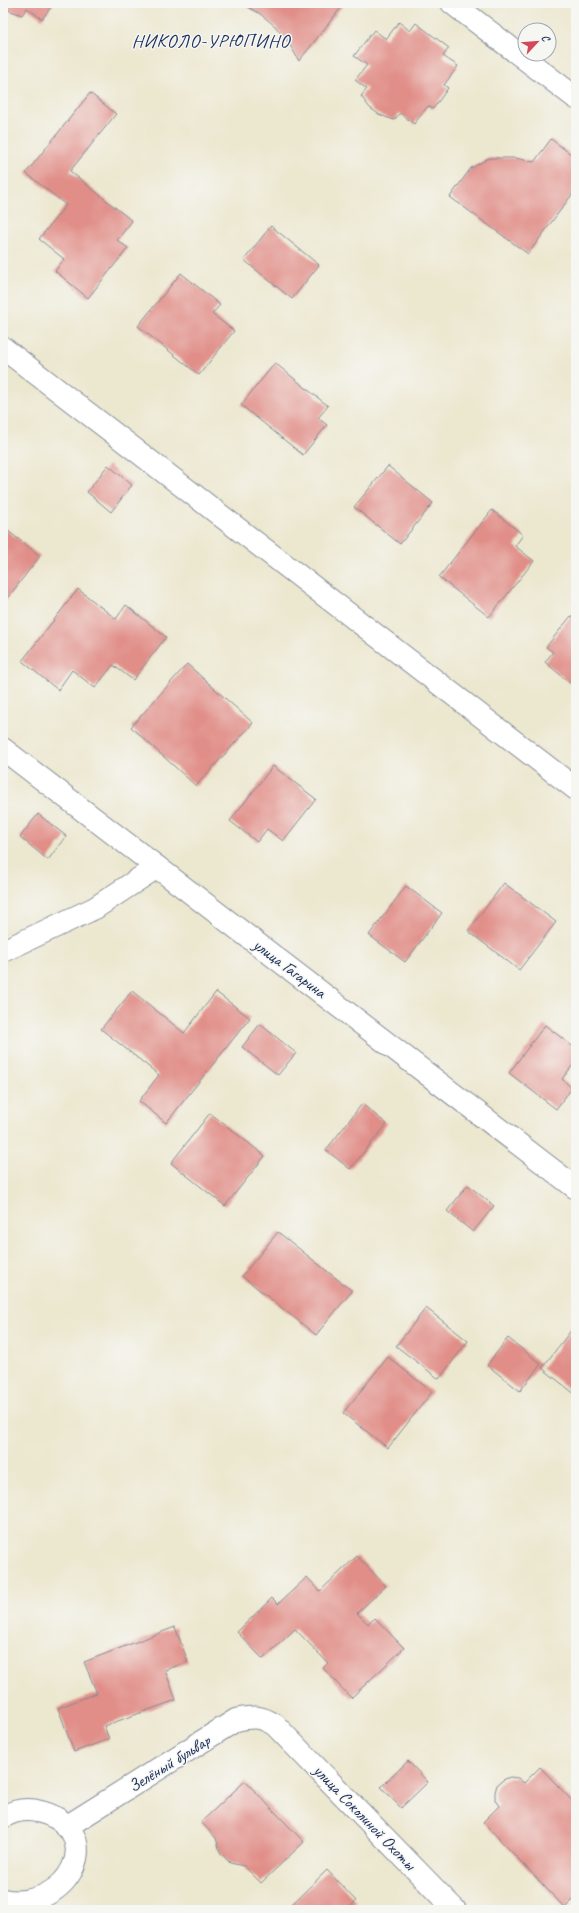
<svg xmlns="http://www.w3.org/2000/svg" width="579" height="1913" viewBox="0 0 579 1913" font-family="Caveat,sans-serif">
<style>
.building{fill:#e18e88}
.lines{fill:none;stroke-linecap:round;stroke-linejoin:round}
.minor-casing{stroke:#848b96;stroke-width:24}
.minor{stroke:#fff;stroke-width:22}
.labels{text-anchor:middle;stroke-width:3;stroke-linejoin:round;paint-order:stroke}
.street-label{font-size:17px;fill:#1b2f5e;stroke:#f6f6f2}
.quarter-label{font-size:19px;letter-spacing:1px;fill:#1b2f5e;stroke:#f6f6f2}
</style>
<rect width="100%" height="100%" fill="#f6f6f2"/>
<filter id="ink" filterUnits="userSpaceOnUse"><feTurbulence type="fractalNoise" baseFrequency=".025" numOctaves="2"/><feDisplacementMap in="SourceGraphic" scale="8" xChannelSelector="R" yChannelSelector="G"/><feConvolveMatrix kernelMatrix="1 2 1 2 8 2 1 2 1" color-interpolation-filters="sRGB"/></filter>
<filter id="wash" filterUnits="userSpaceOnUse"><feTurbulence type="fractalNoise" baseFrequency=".012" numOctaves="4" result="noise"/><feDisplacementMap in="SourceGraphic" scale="16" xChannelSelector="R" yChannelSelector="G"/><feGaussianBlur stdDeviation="0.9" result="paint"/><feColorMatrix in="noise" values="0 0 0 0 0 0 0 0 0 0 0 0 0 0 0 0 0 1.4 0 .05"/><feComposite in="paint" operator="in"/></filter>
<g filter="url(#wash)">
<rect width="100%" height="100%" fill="#ece7cf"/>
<g id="blocks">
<g class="building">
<path d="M3 3H54L42 19 27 8 22 15 8 10 3 6Z"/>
<path d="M240 3H343L344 4 299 61 289 43 274 25 259 13Z"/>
<path d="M399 22 410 31 416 23 449 48 443 56 458 66 444 85 448 88 433 109 428 106 414 124 400 113 394 120 380 115 370 108 361 96 367 89 355 80 367 65 354 56 374 30 386 39Z"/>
<path d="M90 93 116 114 70 171 132 221 117 240 128 248 88 298 55 271 64 259 39 239 66 205 26 173Z"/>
<path d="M551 139 576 158V189L528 254 450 197 471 168 489 158H515L534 162Z"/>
<path d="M271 226 319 265 292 299 244 260Z"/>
<path d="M181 273 220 305 212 314 234 331 199 375 138 326Z"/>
<path d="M275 363 328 406 318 418 327 425 303 455 241 405Z"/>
<path d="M108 465 132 485 111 512 87 492Z"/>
<path d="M388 466 433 503 400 544 354 507Z"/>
<path d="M492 510 523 535 515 546 534 561 489 617 439 577Z"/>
<path d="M3 527 40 556 3 604Z"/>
<path d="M78 589 116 619 126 605 166 637 133 680 113 665 95 688 72 670 58 690 22 661Z"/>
<path d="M571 616 576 620V688L545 662 553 652 546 647Z"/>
<path d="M187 664 253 723 196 786 131 727Z"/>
<path d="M273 766 316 799 283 841 267 829 257 842 230 821Z"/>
<path d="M38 814 66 836 48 860 20 837Z"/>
<path d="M504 883 556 922 519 970 468 931Z"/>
<path d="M406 886 442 913 405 962 369 935Z"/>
<path d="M132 991 184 1033 216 992 250 1018 166 1123 139 1101 159 1075 101 1029Z"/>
<path d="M260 1024 296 1053 278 1075 242 1047Z"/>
<path d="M545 1025 576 1049V1061L562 1079 572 1088 556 1109 509 1073Z"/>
<path d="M362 1104 387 1124 350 1169 326 1150Z"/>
<path d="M210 1113 265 1156 225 1206 171 1163Z"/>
<path d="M468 1185 494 1206 473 1232 447 1211Z"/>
<path d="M278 1232 352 1291 316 1335 242 1276Z"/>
<path d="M426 1308 468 1341 439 1379 396 1346Z"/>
<path d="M576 1324V1395L542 1368Z"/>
<path d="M508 1338 541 1364 520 1391 487 1365Z"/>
<path d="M388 1357 432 1392 388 1448 343 1413Z"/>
<path d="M357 1556 386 1586 357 1613 368 1624 375 1618 404 1648 351 1698 323 1668 328 1663 295 1629 263 1659 237 1632 272 1598 278 1604 307 1577 320 1591Z"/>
<path d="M175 1627 188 1662 165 1670 176 1700 104 1726 109 1739 74 1752 58 1708 97 1693 84 1662Z"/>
<path d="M408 1761 428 1782 401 1808 381 1787Z"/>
<path d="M540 1767 576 1805V1897L565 1908 483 1822 499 1806 495 1800V1792L497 1785 503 1780 510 1777 518 1778 524 1783Z"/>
<path d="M245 1781 304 1842 261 1883 244 1866 230 1863 220 1852 216 1838 201 1822Z"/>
<path d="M327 1870 356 1901 347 1910H286Z"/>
</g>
</g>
</g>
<g filter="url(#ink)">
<use href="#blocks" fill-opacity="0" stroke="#848b96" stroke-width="1"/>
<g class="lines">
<g class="minor-casing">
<g id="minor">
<path d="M452 3 576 98"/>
<path d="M3 348 576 789"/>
<path d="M3 749 576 1188"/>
<path d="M3 951 95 908 157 867"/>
<path d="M3 1817C15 1810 27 1808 41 1812 110 1831 69 1913 3 1900"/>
<path d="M66 1827 236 1720C253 1716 261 1716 275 1725L455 1910"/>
</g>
</g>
<use href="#minor" class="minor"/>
</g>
</g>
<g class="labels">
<g class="street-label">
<text transform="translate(290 968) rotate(37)" y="6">улица Гагарина</text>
<text transform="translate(169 1763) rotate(-32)" y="6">Зелёный бульвар</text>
<text transform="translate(365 1817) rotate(46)" y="6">улица Соколиной Охоты</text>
</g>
<g class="quarter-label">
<text x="211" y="47">НИКОЛО-УРЮПИНО</text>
</g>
</g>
<rect width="579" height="1913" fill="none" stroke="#f6f6f2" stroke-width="16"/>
<g transform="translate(537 42) rotate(64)"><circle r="19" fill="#f6f6f2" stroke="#9ea6b7"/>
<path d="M0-3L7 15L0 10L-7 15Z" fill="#d1495b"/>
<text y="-6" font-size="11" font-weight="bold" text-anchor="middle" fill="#1b2f5e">С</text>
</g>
</svg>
